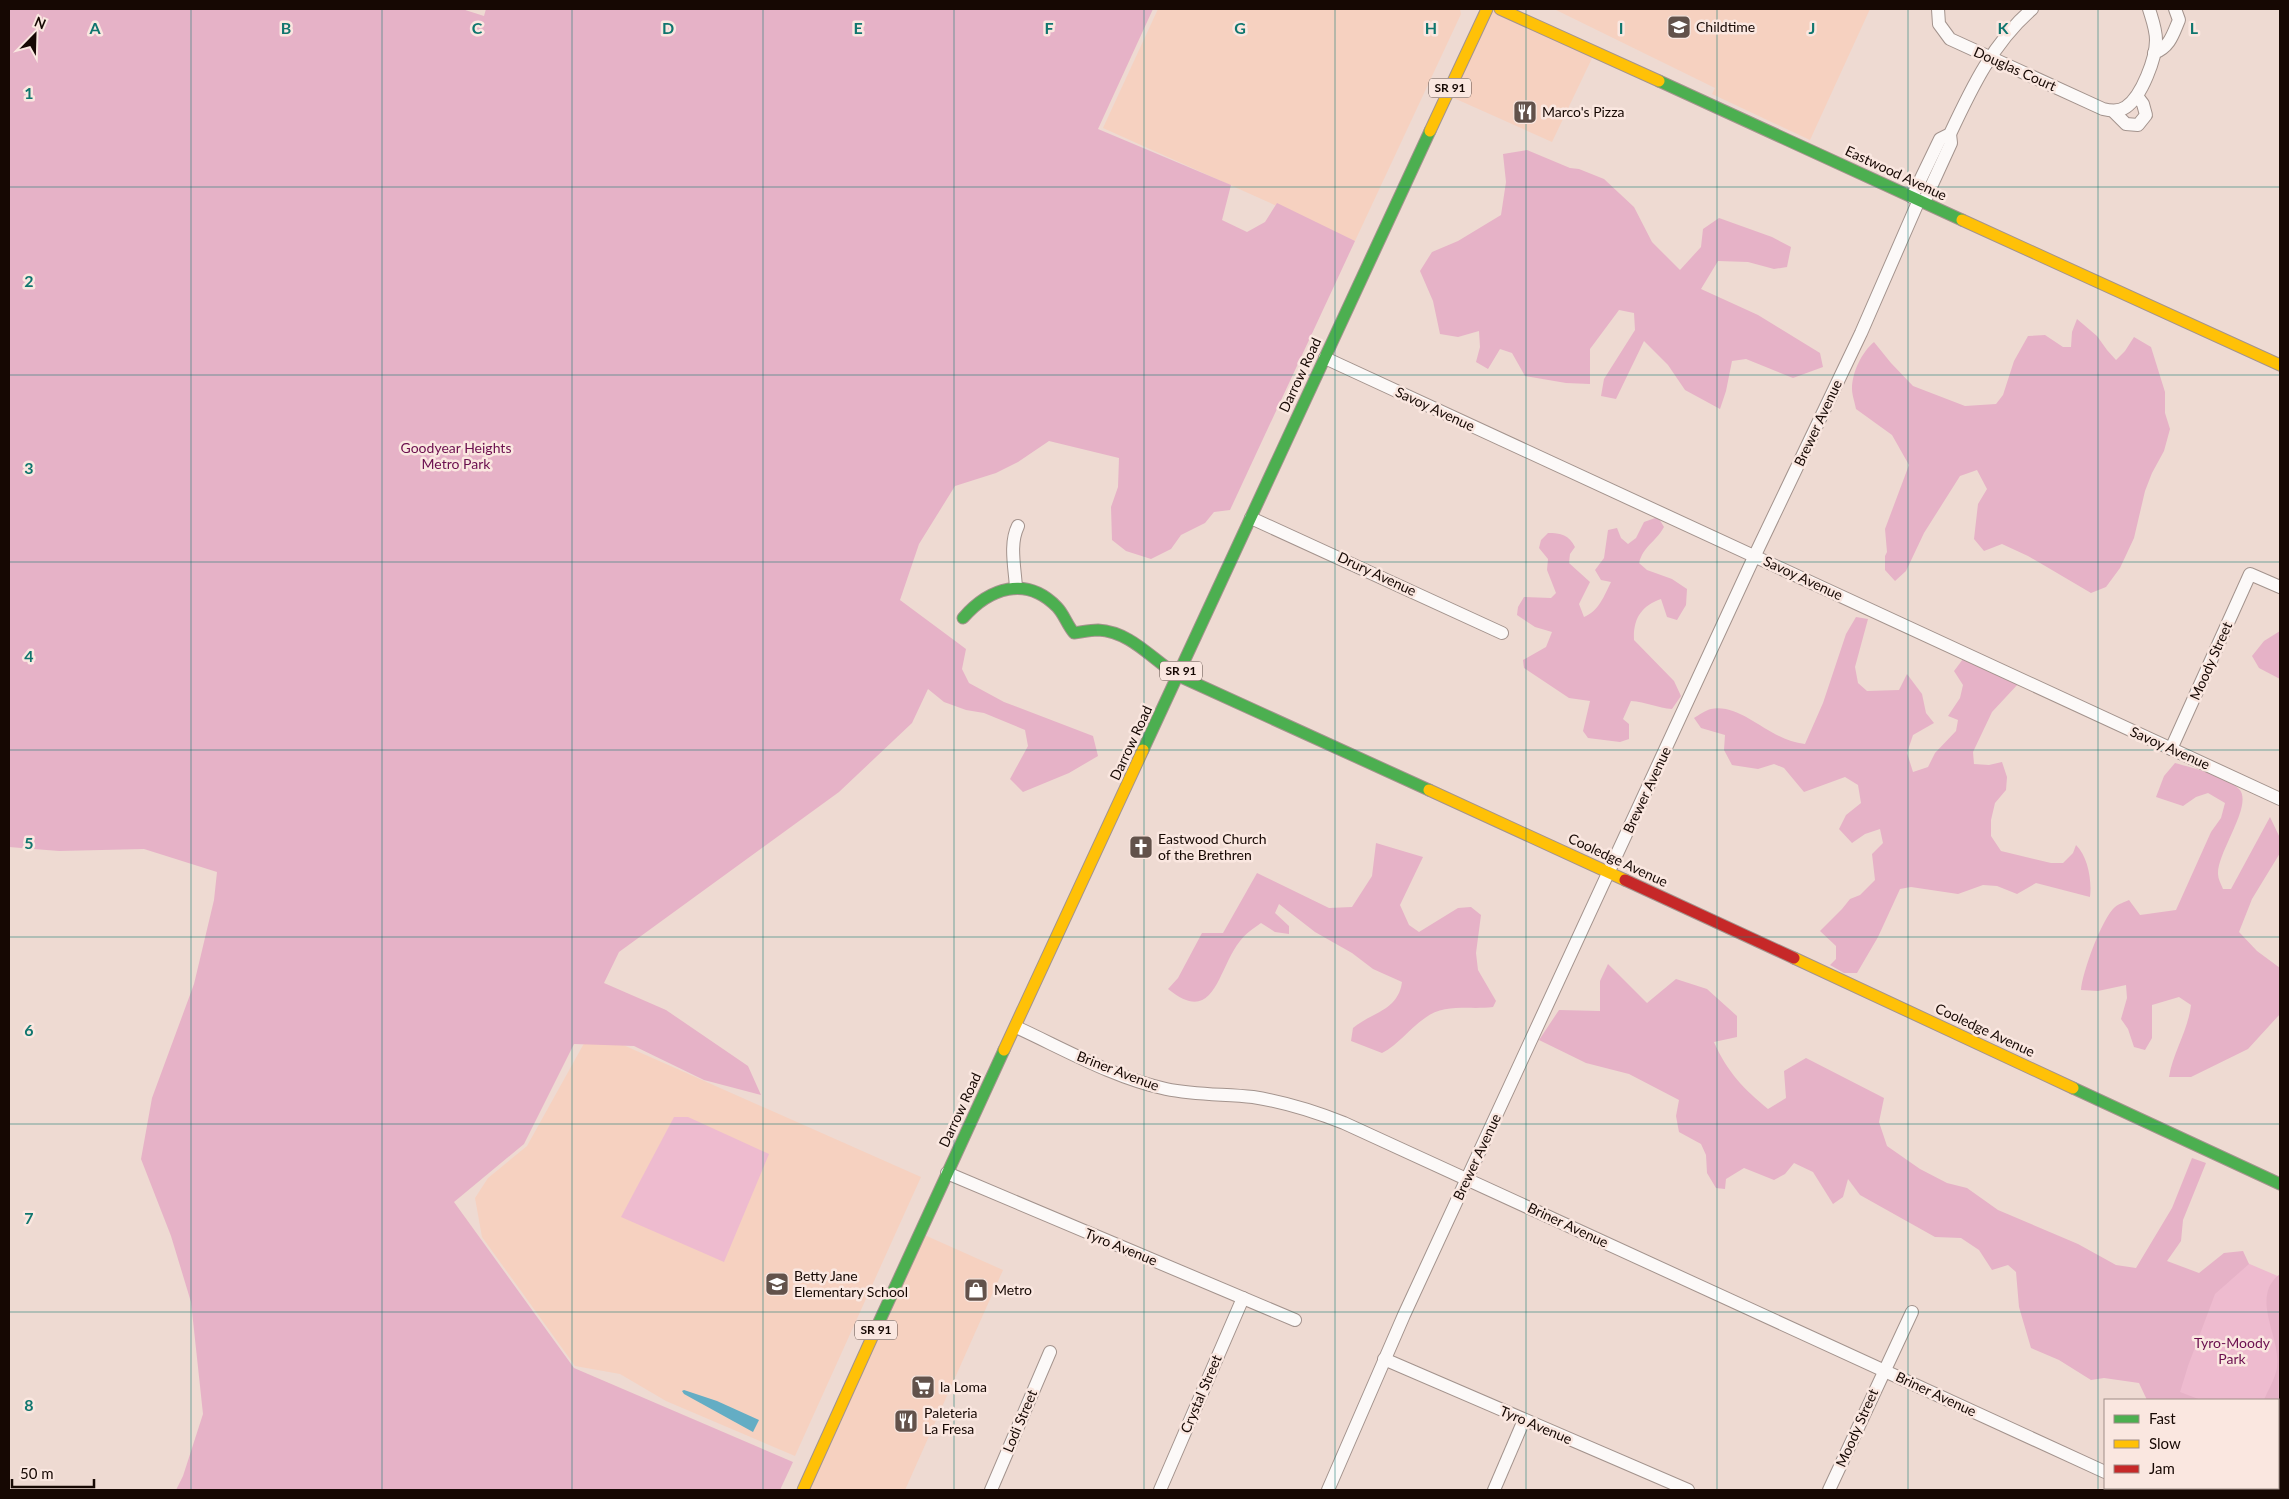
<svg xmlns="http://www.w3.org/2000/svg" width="2289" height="1499" viewBox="0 0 2289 1499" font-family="Lato,sans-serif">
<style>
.built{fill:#f6d1c0}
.green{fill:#eebbcf}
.forest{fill:#e6b2c7}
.water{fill:#64adc4}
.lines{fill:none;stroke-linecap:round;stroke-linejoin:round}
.street-casing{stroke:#a3938d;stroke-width:14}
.fast-casing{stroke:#a3938d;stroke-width:13}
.slow-casing{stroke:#a3938d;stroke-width:13}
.jam-casing{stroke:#a3938d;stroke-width:13}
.street{stroke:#fcf9f8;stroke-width:12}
.fast{stroke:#4caf50;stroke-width:11}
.slow{stroke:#ffc107;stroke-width:11}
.jam{stroke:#c62828;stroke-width:11}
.grid{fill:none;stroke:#0f766e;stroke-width:1;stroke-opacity:0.55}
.labels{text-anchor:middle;stroke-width:5;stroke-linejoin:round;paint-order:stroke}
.shield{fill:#fae7e0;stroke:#5a4b45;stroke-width:1}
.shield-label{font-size:12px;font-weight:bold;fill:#160803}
.poi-label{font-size:14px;fill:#160803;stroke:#fae7e0;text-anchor:start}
.street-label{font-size:14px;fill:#160803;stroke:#fae7e0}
.park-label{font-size:14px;fill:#6b0f4e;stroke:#fae7e0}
.grid-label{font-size:16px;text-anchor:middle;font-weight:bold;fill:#0f766e;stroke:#fae7e0;stroke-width:5;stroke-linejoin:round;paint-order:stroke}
</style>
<rect width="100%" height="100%" fill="#eedad2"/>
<g class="built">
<path d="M1158 9H1460L1461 14 1355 241 1103 128Z"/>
<path d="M1487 9 1595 52 1552 142 1447 95Z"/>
<path d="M1554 9H1870L1810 140 1712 94 1715 88Z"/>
<path d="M603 1036 921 1177 795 1456 666 1401 620 1374 575 1366 482 1237 475 1198 488 1178 527 1146 587 1038Z"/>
<path d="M920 1233 1003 1270 905 1490H803Z"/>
</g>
<g class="green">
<path d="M674 1117H688L769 1154 724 1262 621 1217Z"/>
<path d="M2224 1253 2280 1277V1454L2278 1453V1400H2158Z"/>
</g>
<g class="forest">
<path d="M9 9H462L484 16 486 9H1153L1098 129 1231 185 1222 220 1247 232 1265 222 1277 203 1355 241 1230 510 1214 512 1205 523 1181 535 1171 549 1151 559 1126 551 1112 540 1111 507 1118 487 1119 458 1049 441 1018 462 996 473 955 486 919 544 900 600 966 649 962 669 969 683 1004 702 1093 736 1098 756 1069 773 1023 792 1010 779 1028 746 1025 730 984 713 966 710 944 702 928 689 912 723 839 792 619 952 604 983 666 1010 748 1066 761 1095 704 1080 634 1046 574 1044 524 1144 454 1202 574 1368 793 1462 780 1490H176L183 1476 203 1414 191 1302 171 1236 141 1159 152 1098 194 984 214 900 217 872 144 849 59 851 9 847Z"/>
<path d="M1527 150 1570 168 1579 169 1604 179 1634 207 1652 242 1680 270 1701 247 1703 229 1719 218 1772 237 1791 247 1787 267 1774 269 1748 262 1718 261 1701 289 1758 315 1820 353 1823 367 1793 378 1746 359 1732 361 1726 391 1720 409 1685 390 1668 365 1644 341 1616 399 1601 396 1604 379 1635 330 1634 313 1619 310 1590 349V384L1566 383 1525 376 1512 353 1500 349 1488 369 1476 362 1480 347 1479 331 1458 337 1440 334 1433 301 1420 271 1432 252 1458 241 1501 215 1506 182 1503 154Z"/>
<path d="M2077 319 2097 336 2107 350 2116 360 2125 351 2134 337 2151 347 2165 392V413L2170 429 2164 451 2152 473 2145 491 2134 538 2120 568 2106 587 2091 593 2028 556 2002 544 1984 551 1974 539 1978 504 1987 489 1977 470 1960 476 1924 533 1906 571 1895 581 1885 570V556L1887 552 1885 529 1909 465 1892 435 1856 409C1855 403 1852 395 1852 389 1852 372 1862 352 1874 342L1891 363 1913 386 1965 406 1996 404 2003 395 2014 361 2028 336 2045 335 2063 347H2071L2072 332Z"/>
<path d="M1658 517 1664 527C1655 543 1644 545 1639 563L1647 570 1672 579 1687 589 1686 605 1677 620 1667 617 1661 599C1641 606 1633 619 1634 640L1674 681 1681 696 1672 709C1658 708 1646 702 1631 701L1623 719 1629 724V739L1620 742 1588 738 1583 731 1590 701 1569 698 1524 668 1523 660 1546 647 1552 632 1535 627 1517 615 1518 607 1524 597 1551 598 1556 593 1547 570 1548 559 1539 548 1541 540 1548 533C1561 533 1569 535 1575 547L1570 554 1569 563 1590 582 1579 604 1584 617C1599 611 1604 596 1611 582L1601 580 1595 570 1604 558 1608 530 1617 528 1621 538 1628 544 1636 538 1644 522Z"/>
<path d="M1856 617 1868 619 1855 667 1858 683 1867 691 1899 690 1907 674 1922 694 1926 713 1934 723 1913 735 1907 753 1913 772 1928 767 1935 753 1956 731 1958 720 1948 716 1960 698 1963 685 1954 671 1963 659 2019 683 1992 712 1973 752 1974 764 1989 765 2002 762 2007 777 2006 790 1995 803 1991 820V836L2001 851 2051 863H2063L2073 853 2076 845C2088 857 2092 880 2090 897L2036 883 2017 894 1997 886 1983 885 1958 894 1911 887 1900 889 1878 937 1857 973H1844L1830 965 1836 959V946L1820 931 1842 909 1850 899 1860 895 1875 880 1872 854 1883 843 1880 829 1865 834 1852 843 1839 829 1846 815 1861 803 1858 785 1845 777 1804 792 1784 768 1774 764 1758 769 1732 765 1724 750 1725 735 1701 728 1694 718C1699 715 1706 710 1711 709 1743 703 1769 741 1805 744L1823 703 1846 634Z"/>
<path d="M2280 631V679L2259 668 2252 656 2264 641Z"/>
<path d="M2175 763C2195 769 2224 774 2239 789 2254 804 2217 852 2218 874 2218 879 2221 884 2223 889H2231L2270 817 2280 838V853L2252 899 2239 932 2257 951 2280 968V1014L2248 1049 2191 1077H2169C2173 1052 2188 1031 2191 1005L2179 997 2152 1005V1038L2145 1050 2134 1047 2128 1029 2121 1019 2127 998 2126 985 2098 991 2081 990C2082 973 2102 918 2115 907 2118 904 2125 902 2129 900L2140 915 2176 910 2211 832 2221 818 2225 803 2208 793 2196 797 2183 806 2156 797 2164 776Z"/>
<path d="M1376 843 1423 857 1400 905 1409 925 1419 932 1458 908 1471 907 1481 915 1476 953 1478 970 1496 1001 1493 1007C1470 1010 1445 1003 1425 1018 1409 1029 1398 1045 1382 1053L1351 1041 1353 1028C1372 1012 1398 1011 1402 982L1373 969 1352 953 1315 932 1279 904 1275 913 1289 926V934L1275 932 1261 923C1254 928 1245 934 1240 941 1217 970 1215 1027 1168 989L1178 978 1202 933H1223L1257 873 1329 908 1352 907 1372 876Z"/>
<path d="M1608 964 1647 1003 1676 979 1707 989 1737 1016V1037L1714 1042C1727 1072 1744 1089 1768 1109L1786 1098 1784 1071 1806 1058 1884 1098 1879 1122 1887 1146 1920 1169 1947 1183 1967 1188 1998 1210 2078 1244 2116 1265 2136 1268 2172 1208 2192 1158 2206 1163 2183 1220 2181 1241 2167 1261 2199 1273 2224 1253 2243 1251 2249 1264 2215 1294 2188 1366 2180 1392 2201 1400H2147L2139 1383 2104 1378 2091 1380 2059 1360 2031 1348 2019 1307 2016 1272 2008 1265 1992 1270 1979 1250 1961 1238 1935 1237 1860 1195 1848 1179 1843 1197 1833 1204 1813 1172 1794 1163 1785 1174 1774 1180 1744 1168 1726 1179 1725 1189 1716 1188 1707 1173 1706 1155 1701 1144 1679 1132 1676 1116 1679 1100 1629 1074 1586 1063 1539 1040 1559 1010 1600 1011V981Z"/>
<path d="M2280 1274V1450L2278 1445V1400H2264C2268 1390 2275 1379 2277 1368 2282 1338 2249 1297 2280 1274Z"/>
</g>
<path class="water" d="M684 1390 717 1401 759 1420 753 1432 684 1394 682 1391Z"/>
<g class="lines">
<g class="street-casing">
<g id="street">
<path d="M1938 9 1939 24 1950 39 2103 109C2111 111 2119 112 2126 107 2142 96 2156 58 2156 40 2156 29 2152 19 2149 9"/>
<path d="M2154 53C2170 47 2173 34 2179 20L2175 9"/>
<path d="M2113 111 2126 124 2138 125 2146 115 2143 104 2137 96"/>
<path d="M1912 197 1940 139 1950 134C1972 87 1993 43 2032 9"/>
<path d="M1924 202 1951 143 1950 134"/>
<path d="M1325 358 2280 799"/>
<path d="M1251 518 1502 633"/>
<path d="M1016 588C1015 568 1009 544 1018 526"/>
<path d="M2171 749 2250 574 2280 587"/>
<path d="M1016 1027C1064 1049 1114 1078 1166 1089 1195 1095 1224 1094 1253 1097 1285 1102 1314 1111 1344 1123L2105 1472"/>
<path d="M947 1173 1295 1320"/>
<path d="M1384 1359 1688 1490"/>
<path d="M2141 1488 2146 1490"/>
<path d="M991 1490 1050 1352"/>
<path d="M1160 1490 1243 1298"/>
<path d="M1328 1490 1404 1315 1755 555 1861 333 1919 200"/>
<path d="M1494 1490 1524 1420"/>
<path d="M1829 1490 1912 1312"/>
</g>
</g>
<g class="fast-casing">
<g id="fast">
<path d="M1659 81 1962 220"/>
<path d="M963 618C989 588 1026 575 1057 607 1064 614 1067 625 1074 633 1082 632 1090 630 1098 630 1132 632 1152 660 1179 676L1429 790"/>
<path d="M1143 750 1430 131"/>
<path d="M2073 1088 2280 1184"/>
<path d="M874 1333 1004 1050"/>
</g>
</g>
<g class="slow-casing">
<g id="slow">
<path d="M1500 9 1659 81"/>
<path d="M1430 131 1487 9"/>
<path d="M1962 220 2280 365"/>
<path d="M1429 790 1625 880"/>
<path d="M1794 958 2073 1088"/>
<path d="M1004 1050 1143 750"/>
<path d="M803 1490 874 1333"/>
</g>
</g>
<g class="jam-casing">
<path id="jam" d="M1625 880 1794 958"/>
</g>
<use href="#street" class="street"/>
<use href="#fast" class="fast"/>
<use href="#slow" class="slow"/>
<use href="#jam" class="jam"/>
</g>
<path class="grid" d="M191 9V1490M382 9V1490M572 9V1490M763 9V1490M954 9V1490M1144 9V1490M1335 9V1490M1526 9V1490M1717 9V1490M1908 9V1490M2098 9V1490M9 187H2280M9 375H2280M9 562H2280M9 750H2280M9 937H2280M9 1124H2280M9 1312H2280"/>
<defs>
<g id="school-square" transform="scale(1.25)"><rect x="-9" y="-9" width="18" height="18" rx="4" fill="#62524b" stroke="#fae7e0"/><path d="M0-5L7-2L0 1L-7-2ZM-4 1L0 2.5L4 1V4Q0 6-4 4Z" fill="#fff"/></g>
<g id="restaurant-square" transform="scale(1.25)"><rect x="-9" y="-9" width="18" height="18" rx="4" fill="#62524b" stroke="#fae7e0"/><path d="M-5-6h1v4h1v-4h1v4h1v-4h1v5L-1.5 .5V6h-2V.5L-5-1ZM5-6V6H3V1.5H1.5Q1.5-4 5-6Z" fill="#fff"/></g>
<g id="church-square" transform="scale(1.25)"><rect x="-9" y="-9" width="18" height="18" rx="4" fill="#62524b" stroke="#fae7e0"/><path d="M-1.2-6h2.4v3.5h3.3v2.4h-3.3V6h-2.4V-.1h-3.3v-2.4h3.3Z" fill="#fff"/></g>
<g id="shop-square" transform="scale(1.25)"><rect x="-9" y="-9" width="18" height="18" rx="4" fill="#62524b" stroke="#fae7e0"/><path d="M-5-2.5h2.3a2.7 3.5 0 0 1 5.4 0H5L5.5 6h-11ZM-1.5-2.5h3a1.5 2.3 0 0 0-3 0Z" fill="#fff"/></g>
<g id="supermarket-square" transform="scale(1.25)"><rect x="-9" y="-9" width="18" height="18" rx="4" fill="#62524b" stroke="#fae7e0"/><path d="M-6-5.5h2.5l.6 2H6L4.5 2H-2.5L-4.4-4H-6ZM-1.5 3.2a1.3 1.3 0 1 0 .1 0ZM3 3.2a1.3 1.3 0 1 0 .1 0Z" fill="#fff"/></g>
</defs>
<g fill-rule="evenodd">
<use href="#school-square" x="1679" y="27"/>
<use href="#restaurant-square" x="1525" y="112"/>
<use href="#church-square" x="1141" y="847"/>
<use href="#school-square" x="777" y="1284"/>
<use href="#shop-square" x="976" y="1290"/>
<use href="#supermarket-square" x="923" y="1387"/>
<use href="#restaurant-square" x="906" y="1421"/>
</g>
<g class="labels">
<g class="shield">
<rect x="1429" y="78.5" width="42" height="19" rx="4"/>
<rect x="1160" y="661.5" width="42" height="19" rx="4"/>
<rect x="855" y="1320.5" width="42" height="19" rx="4"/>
</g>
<g class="shield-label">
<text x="1450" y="92">SR 91</text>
<text x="1181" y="675">SR 91</text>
<text x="876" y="1334">SR 91</text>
</g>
<g class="poi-label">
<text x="1696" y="32">Childtime</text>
<text x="1542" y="117">Marco's Pizza</text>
<text x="1158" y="844">Eastwood Church<tspan x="1158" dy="16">of the Brethren</tspan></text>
<text x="794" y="1281">Betty Jane<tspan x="794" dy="16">Elementary School</tspan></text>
<text x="994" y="1295">Metro</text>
<text x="940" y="1392">la Loma</text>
<text x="924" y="1418">Paleteria<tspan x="924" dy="16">La Fresa</tspan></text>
</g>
<g class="street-label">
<text transform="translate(2015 69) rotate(24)" y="5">Douglas Court</text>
<text transform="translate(1896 173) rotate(25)" y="5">Eastwood Avenue</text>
<text transform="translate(1300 375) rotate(-65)" y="5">Darrow Road</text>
<text transform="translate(1435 409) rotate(25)" y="5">Savoy Avenue</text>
<text transform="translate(1818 423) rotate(-65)" y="5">Brewer Avenue</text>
<text transform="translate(1377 574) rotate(25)" y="5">Drury Avenue</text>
<text transform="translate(1803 578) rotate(25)" y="5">Savoy Avenue</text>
<text transform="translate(2211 661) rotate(-66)" y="5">Moody Street</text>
<text transform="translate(1131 743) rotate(-65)" y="5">Darrow Road</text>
<text transform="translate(2170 748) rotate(24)" y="5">Savoy Avenue</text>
<text transform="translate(1647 790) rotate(-65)" y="5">Brewer Avenue</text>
<text transform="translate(1618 860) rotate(25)" y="5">Cooledge Avenue</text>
<text transform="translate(1985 1030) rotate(25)" y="5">Cooledge Avenue</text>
<text transform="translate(1118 1071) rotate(21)" y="5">Briner Avenue</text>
<text transform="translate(960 1110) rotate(-65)" y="5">Darrow Road</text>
<text transform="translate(1477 1157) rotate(-65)" y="5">Brewer Avenue</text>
<text transform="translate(1568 1225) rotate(25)" y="5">Briner Avenue</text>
<text transform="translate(1121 1247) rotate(22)" y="5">Tyro Avenue</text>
<text transform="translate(1201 1394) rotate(-67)" y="5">Crystal Street</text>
<text transform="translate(1936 1394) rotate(25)" y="5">Briner Avenue</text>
<text transform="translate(1020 1421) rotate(-67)" y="5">Lodi Street</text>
<text transform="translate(1536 1425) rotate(23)" y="5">Tyro Avenue</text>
<text transform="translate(1857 1428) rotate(-66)" y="5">Moody Street</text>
</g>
<g class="park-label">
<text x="456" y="453">Goodyear Heights<tspan x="456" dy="16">Metro Park</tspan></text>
<text x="2232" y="1348">Tyro-Moody<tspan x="2232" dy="16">Park</tspan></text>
</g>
</g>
<g class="grid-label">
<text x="95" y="34">A</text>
<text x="286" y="34">B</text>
<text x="477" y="34">C</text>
<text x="668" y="34">D</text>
<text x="858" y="34">E</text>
<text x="1049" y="34">F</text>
<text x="1240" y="34">G</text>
<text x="1431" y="34">H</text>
<text x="1621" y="34">I</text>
<text x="1812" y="34">J</text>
<text x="2003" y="34">K</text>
<text x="2194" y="34">L</text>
<text x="29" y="99">1</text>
<text x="29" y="287">2</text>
<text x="29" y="474">3</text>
<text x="29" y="662">4</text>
<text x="29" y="849">5</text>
<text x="29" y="1036">6</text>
<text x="29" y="1224">7</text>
<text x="29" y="1411">8</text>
</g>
<rect width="2289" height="1499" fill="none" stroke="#160803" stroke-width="20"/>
<rect x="2104" y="1399" width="175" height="90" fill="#fae7e0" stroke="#9f8e88"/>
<rect x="2114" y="1415" width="25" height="8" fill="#4caf50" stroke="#9f8e88"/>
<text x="2149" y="1424" font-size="15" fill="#160803">Fast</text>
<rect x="2114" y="1440" width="25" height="8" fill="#ffc107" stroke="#9f8e88"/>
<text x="2149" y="1449" font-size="15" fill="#160803">Slow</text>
<rect x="2114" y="1465" width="25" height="8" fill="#c62828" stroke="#9f8e88"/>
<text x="2149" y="1474" font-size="15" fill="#160803">Jam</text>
<g transform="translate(35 35) rotate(23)" stroke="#fae7e0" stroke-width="4" paint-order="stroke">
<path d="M0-4L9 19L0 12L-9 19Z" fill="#160803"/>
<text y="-8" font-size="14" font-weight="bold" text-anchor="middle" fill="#160803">N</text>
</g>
<path d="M12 1479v8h82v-8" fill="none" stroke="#160803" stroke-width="2.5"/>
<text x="20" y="1479" font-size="15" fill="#160803" stroke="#fae7e0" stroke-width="4" paint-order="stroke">50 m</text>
</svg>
